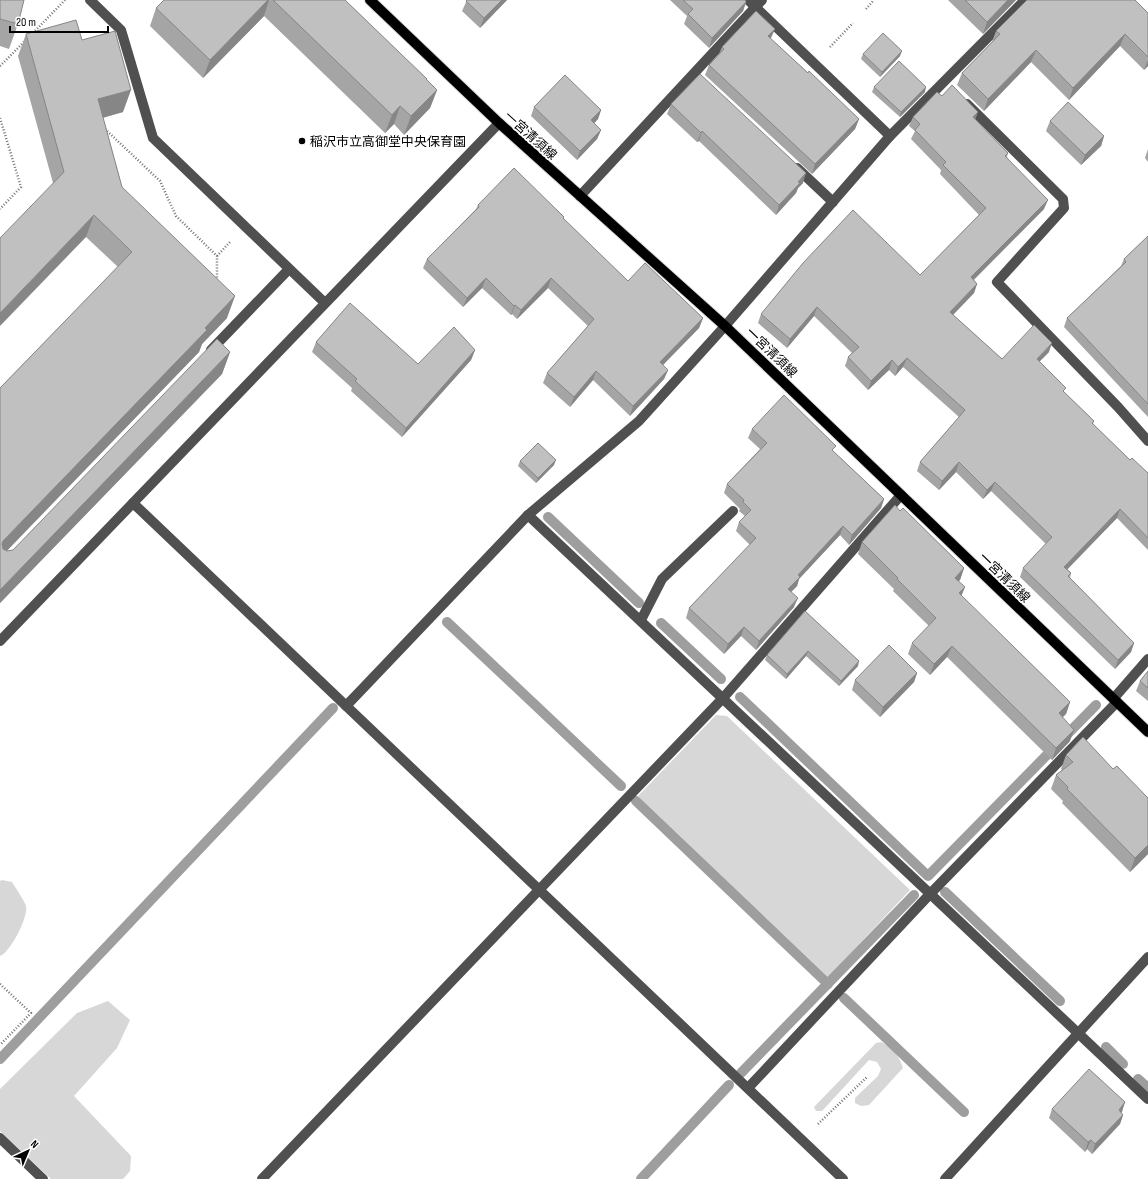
<svg xmlns="http://www.w3.org/2000/svg" width="1148" height="1179" viewBox="0 0 1148 1179" font-family="'Sofia Sans Condensed','Noto Sans JP',sans-serif">
<style>
.green{fill:#d7d7d7}
.lines{fill:none;stroke-linecap:round;stroke-linejoin:round}
.stream{stroke:#9e9e9e;stroke-width:10}
.major-casing{stroke:#dbdbdb;stroke-width:12}
.path{stroke:#727272;stroke-width:2.5;stroke-dasharray:1 2;stroke-linecap:butt}
.minor{stroke:#505050;stroke-width:10}
.major{stroke:#000;stroke-width:10}
.wall{fill:#a5a5a5}
.shaded-wall{fill:#868686}
.building{fill:#c0c0c0;stroke:#868686}
.poi-dot{fill:#000;stroke:#fff;stroke-width:1.5}
.labels{text-anchor:middle;stroke-width:3.5;stroke-linejoin:round;paint-order:stroke}
.street-label{font-size:13px;fill:#000;stroke:#fff}
.poi-label{font-size:13px;fill:#000;stroke:#fff;text-anchor:start}
</style>
<rect width="100%" height="100%" fill="#fff"/>
<g class="green">
<path d="M716 715 727 716 910 890 828 977 638 796Z"/>
<path d="M2 880 12 882C16 889 23 898 26 906 29 916 10 953 0 956V881Z"/>
<path d="M108 1001 130 1020 117 1048 74 1096 131 1156 130 1171 123 1179H51L0 1131V1089L77 1013Z"/>
<path d="M881 1042C892 1047 900 1057 903 1068L869 1105 861 1106 855 1103V1098L878 1076 881 1069 877 1062 869 1060 822 1111H816L814 1107 876 1043Z"/>
</g>
<g class="lines">
<g class="stream">
<path d="M548 517 639 603"/>
<path d="M447 622 621 786"/>
<path d="M661 623 721 679"/>
<path d="M740 697 928 876 1096 705"/>
<path d="M636 801 828 984"/>
<path d="M945 892 1060 1001"/>
<path d="M844 998 964 1112"/>
<path d="M1106 1047 1123 1064"/>
<path d="M0 1059 333 708"/>
<path d="M741 1073 914 895"/>
<path d="M1138 1079 1148 1088"/>
<path d="M641 1179 729 1085"/>
</g>
<g class="major-casing">
<path id="major" d="M370 0 499 123 725 326 1148 732"/>
</g>
<g class="path">
<path d="M866 9 874 0"/>
<path d="M33 33 65 0"/>
<path d="M830 47 853 23"/>
<path d="M0 66 25 41"/>
<path d="M0 118 21 187 0 209"/>
<path d="M105 129 160 181 176 216 217 256V282"/>
<path d="M217 256 230 242"/>
<path d="M0 984 31 1013 0 1045"/>
<path d="M818 1124 867 1077"/>
</g>
<g class="minor">
<path d="M90 0 121 30 153 138 325 303"/>
<path d="M748 0 890 136"/>
<path d="M967 104 1063 199 1064 208 997 282 1118 407 1148 441"/>
<path d="M797 168 833 202"/>
<path d="M580 196 762 0"/>
<path d="M211 350 289 269"/>
<path d="M133 503 843 1179"/>
<path d="M528 515 1148 1099"/>
<path d="M641 620 662 579 733 511"/>
<path d="M0 641 499 123"/>
<path d="M1114 698 1148 659"/>
<path d="M346 706 528 515 639 421 725 326 890 136 1025 0"/>
<path d="M748 1088 930 894 1117 702"/>
<path d="M0 1138 43 1179"/>
<path d="M262 1179 723 698 901 495"/>
<path d="M945 1179 1148 957"/>
</g>
<use href="#major" class="major"/>
</g>
<g class="wall">
<path d="M0 0 18 24 9 49 0 46Z"/>
<path d="M164 0H345L437 90 430 108 404 135 394 124 385 133 264 16 203 78 150 26 156 8Z"/>
<path d="M467 0H507L480 28 462 11Z"/>
<path d="M670 0H745L746 2 743 11 709 48 684 24 687 16Z"/>
<path d="M948 0H1016L983 34Z"/>
<path d="M1148 13V66L1144 70 1120 46 1069 100 1031 62 984 111 957 85 962 73 992 42 996 31Z"/>
<path d="M26 34 82 40 123 112 103 118 122 187 227 318 202 344 199 352 6 551 13 550 230 352 222 374 0 603V388L118 267 86 237 53 183 18 56Z"/>
<path d="M771 39 859 119 855 129 812 174 705 75 709 65 719 54 722 47Z"/>
<path d="M863 54 900 56 880 77 861 59Z"/>
<path d="M874 87 925 92 900 117 872 92Z"/>
<path d="M942 96 975 119 1008 153 1007 157 1044 209 974 280 977 284 974 293 953 315 1002 359 1049 352 1039 362 1064 392 1094 421 1093 424 1130 460 1148 473V550L1117 518 1067 569 1071 573 1070 578 1134 643 1131 652 1115 669 1020 577 1023 568 1046 544 991 491 983 499 956 472 939 490 917 471 920 462 959 417 903 367 895 376 889 370 868 390 845 366 848 357 852 353 814 316 787 348 758 323 761 314 920 275 979 215 940 174 941 170 911 139 915 131 909 126 913 117Z"/>
<path d="M671 104 803 183 798 188 796 193 776 215 699 141 697 142 667 114Z"/>
<path d="M534 107 601 110 598 119 594 123 601 130 597 139 577 160 531 116Z"/>
<path d="M1050 121 1104 136 1101 146 1081 165 1046 131Z"/>
<path d="M1148 149V162L1145 158Z"/>
<path d="M478 205 564 217 563 219 628 281 703 318 699 328 663 365 668 370 664 379 630 416 593 380 570 407 543 383 547 373 588 326 548 288 517 319 512 314 511 315 482 288 463 307 423 268 427 259 476 209Z"/>
<path d="M1148 236V417L1064 327 1067 318 1121 266 1124 259Z"/>
<path d="M316 342 418 364 475 350 471 360 402 437 351 391 352 388 312 352Z"/>
<path d="M752 429 833 451 884 499 881 508 849 545 840 535 799 579 797 586 791 592 794 607 756 650 741 636 724 654 686 618 689 608 750 545 736 531 739 522 745 516 739 511 740 509 724 493 727 484 760 449 748 438Z"/>
<path d="M520 461 554 465 536 483 518 466Z"/>
<path d="M862 542 964 568 960 580 958 581 965 587 961 596 1070 702 1066 714 1062 717 1070 741 1052 760 947 657 930 675 908 654 912 643 929 626 893 591 894 589 858 554Z"/>
<path d="M805 611 858 666 839 686 806 656 786 679 765 660 767 655Z"/>
<path d="M1148 671V701L1136 691 1140 681Z"/>
<path d="M917 673 914 682 880 717 852 690 855 680Z"/>
<path d="M1083 737 1148 854 1130 872 1062 803 1063 801 1051 789 1056 775 1062 770 1061 769 1066 755Z"/>
<path d="M1125 1102 1121 1113 1123 1115 1120 1124 1092 1154 1087 1149 1085 1152 1049 1118 1052 1109Z"/>
</g>
<g class="shaded-wall">
<path d="M268 0H269L264 16 203 78 210 60Z"/>
<path d="M502 0H507L480 28 484 18Z"/>
<path d="M1008 0H1016L983 34 987 22Z"/>
<path d="M746 2 743 11 709 48 712 38Z"/>
<path d="M775 29 771 38 765 45 768 36Z"/>
<path d="M1125 34 1120 46 1069 100 1073 88Z"/>
<path d="M1036 50 1031 62 984 111 988 99Z"/>
<path d="M902 51 900 56 880 77 882 72Z"/>
<path d="M1148 60V66L1144 70Z"/>
<path d="M926 87 925 92 900 117 901 112Z"/>
<path d="M131 90 123 112 90 121 98 99Z"/>
<path d="M437 90 430 108 404 135 411 116Z"/>
<path d="M400 106 394 124 385 133 392 115Z"/>
<path d="M601 110 598 119 588 130 591 120Z"/>
<path d="M978 112 975 121 973 117Z"/>
<path d="M859 119 855 129 812 174 815 164Z"/>
<path d="M601 130 597 139 577 160 580 151Z"/>
<path d="M702 131 699 141 697 142 701 133Z"/>
<path d="M1104 136 1101 146 1081 165 1085 155Z"/>
<path d="M806 173 803 183 798 188 796 193 776 215 779 205 798 182Z"/>
<path d="M1048 200 1044 209 967 286 971 277Z"/>
<path d="M94 215 86 237 0 326V313Z"/>
<path d="M486 278 482 288 463 307 467 298Z"/>
<path d="M551 278 548 288 517 319 521 310Z"/>
<path d="M977 284 974 293 946 322 950 312Z"/>
<path d="M235 296 227 318 202 344 199 352 0 558V548L3 541Z"/>
<path d="M515 305 512 314 511 315 514 306Z"/>
<path d="M817 307 814 316 787 348 790 339Z"/>
<path d="M703 318 699 328 656 372 660 362Z"/>
<path d="M1052 343 1049 352 1033 368 1037 359Z"/>
<path d="M475 350 471 360 402 437 406 428Z"/>
<path d="M230 352 222 374 0 603V590Z"/>
<path d="M907 358 903 367 895 376 898 367Z"/>
<path d="M892 360 889 370 868 390 871 381Z"/>
<path d="M668 370 664 379 630 416 633 406Z"/>
<path d="M596 371 593 380 570 407 574 397Z"/>
<path d="M556 460 554 465 536 483 538 478Z"/>
<path d="M959 462 956 472 939 490 942 481Z"/>
<path d="M995 482 991 491 983 499 987 490Z"/>
<path d="M884 499 881 508 849 545 852 535Z"/>
<path d="M1120 509 1117 518 1061 576 1064 567Z"/>
<path d="M843 526 840 535 799 579 797 586 785 598 788 589 798 575Z"/>
<path d="M964 568 960 580 950 589 955 578Z"/>
<path d="M965 587 960 599 959 593Z"/>
<path d="M798 598 794 607 756 650 759 641Z"/>
<path d="M744 627 741 636 724 654 728 644Z"/>
<path d="M1134 643 1131 652 1115 669 1118 660Z"/>
<path d="M952 646 947 657 930 675 934 664Z"/>
<path d="M808 651 806 656 786 679 787 674Z"/>
<path d="M859 661 858 666 839 686 841 681Z"/>
<path d="M917 673 914 682 880 717 883 707Z"/>
<path d="M1070 702 1066 714 1055 725 1059 713Z"/>
<path d="M1074 730 1070 741 1052 760 1056 748Z"/>
<path d="M1148 845V854L1130 872 1135 858Z"/>
<path d="M1125 1102 1122 1112 1115 1120 1119 1110Z"/>
<path d="M1123 1115 1120 1124 1092 1154 1095 1144Z"/>
<path d="M1091 1140 1087 1149 1085 1152 1088 1142Z"/>
</g>
<g class="building">
<path d="M0 0H24L18 24 0 19Z"/>
<path d="M164 0H268L210 60 156 8Z"/>
<path d="M273 0H345L427 79H426L437 90 411 116 400 106 392 115Z"/>
<path d="M467 0H502L484 18 466 1Z"/>
<path d="M683 0H745L746 2 712 38 688 14 693 9Z"/>
<path d="M965 0H1008L987 22Z"/>
<path d="M1027 0H1135L1148 13V57L1125 34 1073 88 1036 50 988 99 962 73 1000 34 996 31Z"/>
<path d="M756 11 775 29 768 36 808 73 809 71 859 119 815 164 709 65 724 49 722 47Z"/>
<path d="M76 20 82 40 115 31 131 90 98 99 122 187 235 296 205 328 207 330 3 541 2 544 3 549 7 551 13 550 217 339 230 352 0 590V388L132 252 94 215 0 313V238L64 172 26 34Z"/>
<path d="M883 33 902 51 882 72 863 54Z"/>
<path d="M899 61 926 87 901 112 874 87Z"/>
<path d="M700 74 806 173 798 182 800 183 779 205 702 131 701 133 671 104Z"/>
<path d="M565 75 601 110 591 120 601 130 580 151 534 107Z"/>
<path d="M952 85 978 112 973 117 1008 153 1005 156 1048 200 971 277 977 284 950 312 1002 359 1034 325 1052 343 1037 359 1066 388 1063 391 1094 421 1092 423 1130 460 1132 458 1148 473V538L1120 509 1064 567 1071 573 1068 576 1134 643 1118 660 1023 568 1052 537 995 482 987 490 959 462 942 481 920 462 965 410 907 358 898 367 892 360 871 381 848 357 859 347 817 307 790 339 761 314 803 263 853 210 920 275 986 208 943 165 946 162 915 130 920 124 913 117 937 92 942 96Z"/>
<path d="M1068 102 1104 136 1085 155 1050 121Z"/>
<path d="M514 168 564 217 563 218 628 281 645 263 703 318 660 362 668 370 633 406 596 371 574 397 547 373 594 319 551 278 521 310 515 305 514 306 486 278 467 298 427 259 479 207 478 205Z"/>
<path d="M1148 236V404L1067 318 1126 262 1124 259Z"/>
<path d="M350 303 418 364 454 327 475 350 406 428 355 381 357 379 316 342Z"/>
<path d="M784 395 836 446 832 450 884 499 852 535 843 526 798 575 800 577 788 589 798 598 759 641 744 627 728 644 689 608 756 538 739 522 751 510 743 502 744 500 727 484 767 443 752 429Z"/>
<path d="M538 443 556 460 538 478 520 461Z"/>
<path d="M895 505 900 511 903 508 964 568 955 578 965 587 959 593 1070 702 1059 713 1074 730 1056 748 952 646 934 664 912 643 936 618 897 579 898 578 862 542Z"/>
<path d="M805 611 859 661 841 681 808 651 787 674 767 655Z"/>
<path d="M889 645 917 673 883 707 855 680Z"/>
<path d="M1148 671V688L1140 681Z"/>
<path d="M1083 737 1113 769 1117 766 1148 798V845L1135 858 1067 789 1068 787 1056 775 1073 762 1066 755Z"/>
<path d="M1089 1069 1125 1102 1119 1110 1123 1115 1095 1144 1091 1140 1088 1142 1052 1109Z"/>
</g>
<circle class="poi-dot" cx="302" cy="141" r="4"/>
<g class="labels">
<g class="street-label">
<text transform="translate(531 135) rotate(42)" y="5">一宮清須線</text>
<text transform="translate(772 352) rotate(44)" y="5">一宮清須線</text>
<text transform="translate(1005 577) rotate(44)" y="5">一宮清須線</text>
</g>
<g class="poi-label">
<text x="310" y="146">稲沢市立高御堂中央保育園</text>
</g>
</g>
<g transform="translate(28 1151) rotate(44)" stroke="#ffffff" stroke-width="3" paint-order="stroke">
<path d="M0-3L7 15L0 10L-7 15Z" fill="#000000"/>
<text y="-6" font-size="11" font-weight="bold" text-anchor="middle" fill="#000000">N</text>
</g>
<path d="M10 26v6h98v-6" fill="none" stroke="#000000" stroke-width="2"/>
<text x="16" y="26" font-size="12" fill="#000000" stroke="#ffffff" stroke-width="3" paint-order="stroke">20 m</text>
</svg>
